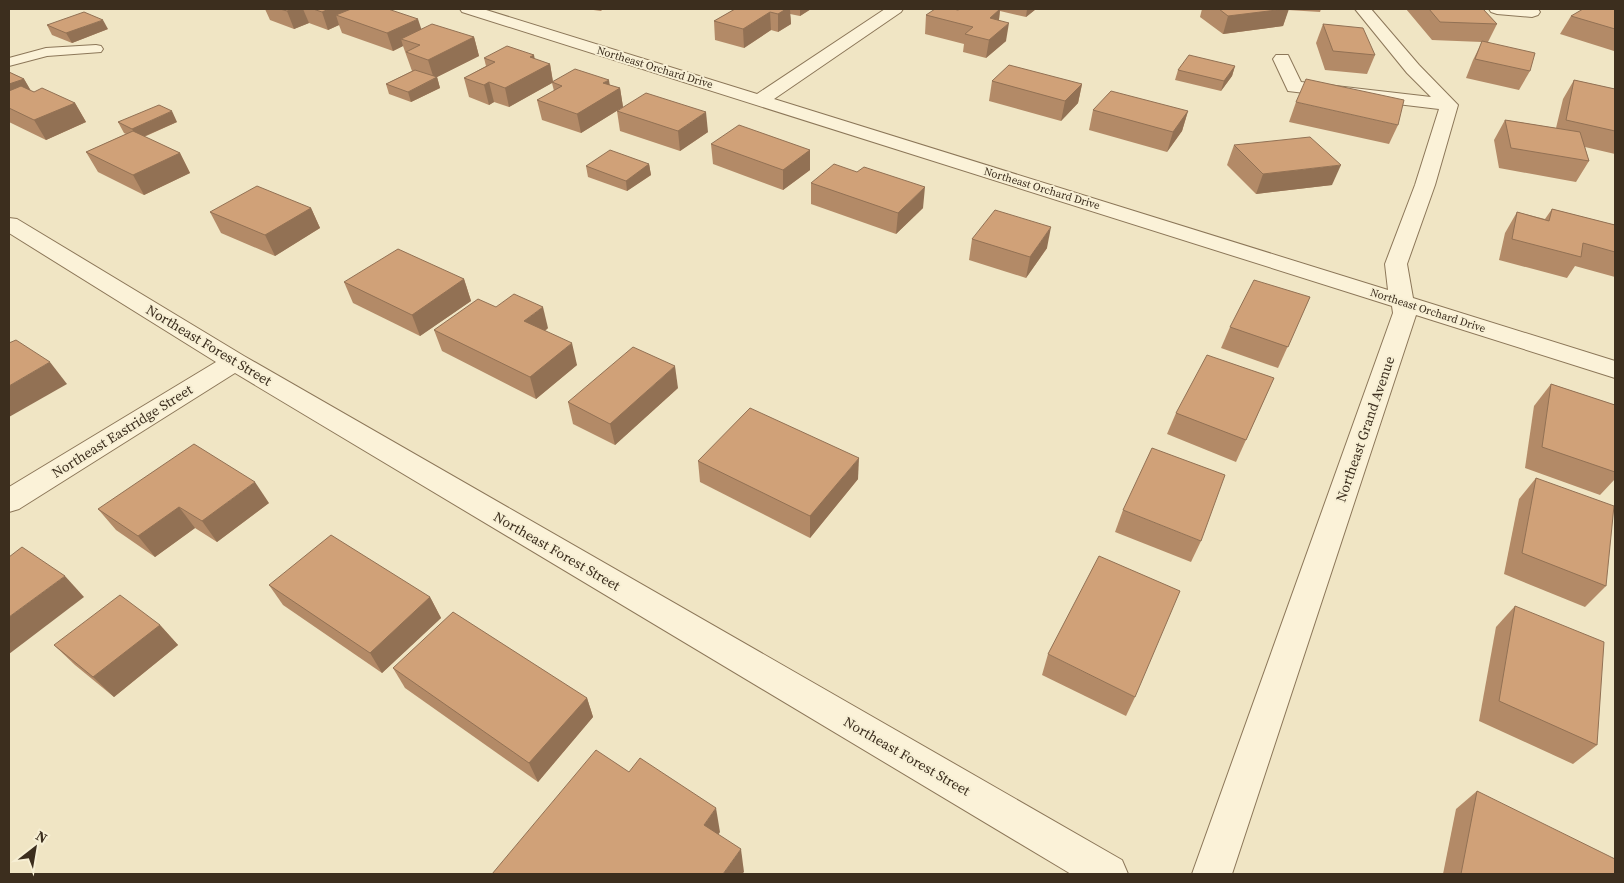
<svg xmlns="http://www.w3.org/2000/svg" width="1624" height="883" viewBox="0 0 1624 883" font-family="'Source Serif 4',serif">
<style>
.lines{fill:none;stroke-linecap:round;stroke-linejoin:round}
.lane-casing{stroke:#8c7759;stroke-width:2}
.street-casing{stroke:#8c7759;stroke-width:2}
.lane{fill:#fbf2d8;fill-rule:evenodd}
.street{fill:#fbf2d8;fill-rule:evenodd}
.wall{fill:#b38a67}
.shaded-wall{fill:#927154}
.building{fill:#d0a178;stroke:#927154}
.labels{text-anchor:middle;stroke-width:4;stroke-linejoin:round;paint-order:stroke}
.far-street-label{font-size:11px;fill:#3c2e1e;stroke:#f7efd4}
.street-label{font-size:14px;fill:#3c2e1e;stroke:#f7efd4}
</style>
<rect width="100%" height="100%" fill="#f0e5c4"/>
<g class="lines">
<g class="lane-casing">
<path id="lane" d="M96 45 101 46 103 49 101 52 47 56 9 66V58L46 48Z"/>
</g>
<g class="street-casing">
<g id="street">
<path d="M460 9H483L757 94 885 9H903L901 12 774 99 1388 290 1385 264 1415 185 1439 109 1288 91 1273 59 1276 55H1288L1301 82 1431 97 1407 73 1355 9H1371L1419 65 1458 105 1435 185 1407 264 1413 298 1615 361V378L1416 315 1232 874H1192L1393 313 1392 306 462 12Z"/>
<path d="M1489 9H1538L1540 12 1538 15 1532 17 1497 14 1491 12Z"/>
<path d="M9 218 17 219 244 356 1122 860 1128 874H1071L235 373 19 509 9 512V487L216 362 9 233Z"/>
</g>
</g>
<use href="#lane" class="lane"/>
<use href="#street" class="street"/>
</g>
<g class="wall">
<path d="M265 9H388L421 29 474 37 479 56 437 77 440 88 411 102 389 94 386 84 412 71 403 46 393 51 342 33 339 25 328 30 309 23 294 29 270 20Z"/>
<path d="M586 9H603L601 11Z"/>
<path d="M735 9H811L800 16 790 14 791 24 778 32 771 30 744 48 715 40 714 21Z"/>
<path d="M960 9H1036L1026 17 1000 11 999 20 1006 41 986 58 963 52 964 44 925 34 926 15 958 10Z"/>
<path d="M1202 9H1321L1320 12 1288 10 1283 26 1223 34 1200 17Z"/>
<path d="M1406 9H1483L1497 24 1488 42 1530 71 1519 90 1466 78 1473 60 1482 42 1432 40Z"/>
<path d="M1615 9V51H1614L1560 34 1571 16Z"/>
<path d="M1323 24 1375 55 1367 74 1325 70 1316 43Z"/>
<path d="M47 25 108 29 72 43 52 35Z"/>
<path d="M534 55V59L550 64 553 81 609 85 620 88 623 107 581 133 542 120 537 100 554 91 552 83 509 107 494 102 489 105 469 97 464 78 486 66 484 58Z"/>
<path d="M1235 66 1232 76 1221 91 1175 80 1178 70Z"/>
<path d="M9 72 24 79 31 91 75 103 86 122 46 140 9 122Z"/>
<path d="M1574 80 1615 89V154L1585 147 1589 161 1576 182 1499 168 1494 140 1505 120 1556 128 1563 99Z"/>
<path d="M992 81 1082 84 1078 103 1061 121 989 101Z"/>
<path d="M1296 102 1398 125 1389 144 1289 122Z"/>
<path d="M1093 110 1188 111 1182 131 1167 152 1089 130Z"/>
<path d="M617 111 708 132 680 151 620 131Z"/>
<path d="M118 122H177L144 137 180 153 190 173 144 195 98 172 86 152 126 134 124 133Z"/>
<path d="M711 144 810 150V170L783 190 713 164Z"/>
<path d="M1234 145 1332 185 1256 194 1227 165Z"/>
<path d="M649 164 651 175 627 191 588 177 586 166Z"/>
<path d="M811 183 923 208 896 234 811 204Z"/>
<path d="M311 208 320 228 275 256 221 233 210 212Z"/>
<path d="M1552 209 1615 225V277L1575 266 1567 278 1499 260 1505 233 1517 212 1545 219Z"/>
<path d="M972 239 1047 248 1026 278 969 260Z"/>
<path d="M464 279 471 301 420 336 353 303 344 282Z"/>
<path d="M1310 297 1278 368 1221 348 1230 327Z"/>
<path d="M496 307 548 328 545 331 577 365 536 399 442 351 434 330Z"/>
<path d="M1274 378 1236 462 1167 434 1176 413Z"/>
<path d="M1551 384 1615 405V479L1600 495 1525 468 1534 406Z"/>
<path d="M678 388 615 445 573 424 568 402Z"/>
<path d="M698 461 858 479 810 538 700 482Z"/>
<path d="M1536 478 1606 586 1585 607 1504 574 1519 499Z"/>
<path d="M269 503 217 542 195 528 155 557 116 530 98 509Z"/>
<path d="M1123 510 1201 541 1191 562 1115 532Z"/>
<path d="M269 585 430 597 441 618 382 673 283 605Z"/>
<path d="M1515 606 1597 745 1573 764 1479 721 1496 627Z"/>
<path d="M160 625 178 645 114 697 75 665 54 645Z"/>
<path d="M1048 654 1135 697 1126 716 1042 675Z"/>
<path d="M393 668 587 698 593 717 538 782 405 688Z"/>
<path d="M1477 791 1615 874H1443L1456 809Z"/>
</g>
<g class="shaded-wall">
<path d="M292 9H303L309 23 294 29 287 11Z"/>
<path d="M329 9H360L336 15 339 25 328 30 322 12Z"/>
<path d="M786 9H790L791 24 778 32V14Z"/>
<path d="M800 9H811L800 16Z"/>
<path d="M1000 9 998 28 990 18Z"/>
<path d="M1027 9H1036L1026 17Z"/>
<path d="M1285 9H1289L1283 26 1223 34 1228 16Z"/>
<path d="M770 12 771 30 744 48 743 29Z"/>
<path d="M418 19 424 37 401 39 403 46 393 51 387 33Z"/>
<path d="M103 20 108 29 72 43 66 33Z"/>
<path d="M1009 23 1006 41 986 58 989 40Z"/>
<path d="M474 37 479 56 437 77 440 88 411 102 408 92 434 79 428 60Z"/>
<path d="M534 55 537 70 550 64 553 83 552 82V83L509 107 505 88 530 57Z"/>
<path d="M1235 66 1232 76 1221 91 1224 81Z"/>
<path d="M24 79 35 98 9 108V84Z"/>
<path d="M609 80 611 93 620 88 623 107 581 133 577 114 603 83Z"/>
<path d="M489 82 494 102 489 105 484 85Z"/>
<path d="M1082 84 1078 103 1061 121 1065 101Z"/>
<path d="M75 103 86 122 46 140 34 120Z"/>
<path d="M172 111 177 122 138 139 132 129Z"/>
<path d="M1188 111 1182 131 1167 152 1173 132Z"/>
<path d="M706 112 708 132 680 151 678 131Z"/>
<path d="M810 150V170L783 190V170Z"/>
<path d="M180 153 190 173 144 195 133 175Z"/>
<path d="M649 164 651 175 627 191 626 181Z"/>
<path d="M1341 165 1332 185 1256 194 1263 174Z"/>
<path d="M925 187 923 208 896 234 898 213Z"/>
<path d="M311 208 320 228 275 256 265 235Z"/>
<path d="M1051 227 1047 248 1026 278 1030 257Z"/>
<path d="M464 279 471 301 420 336 412 315Z"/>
<path d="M543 307 548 328 530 342 524 321Z"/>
<path d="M572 343 577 365 536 399 530 377Z"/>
<path d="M50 362 67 384 9 417V386Z"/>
<path d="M675 366 678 388 615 445 610 424Z"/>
<path d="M859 458 858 479 810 538V516Z"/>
<path d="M255 482 269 503 217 542 202 521Z"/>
<path d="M179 507 195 528 155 557 138 536Z"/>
<path d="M65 576 84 597 9 654V617Z"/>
<path d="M430 597 441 618 382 673 370 653Z"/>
<path d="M160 625 178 645 114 697 93 677Z"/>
<path d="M587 698 593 717 538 782 529 763Z"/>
<path d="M716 808 720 832 709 849 704 825Z"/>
<path d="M741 849 744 872 742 874H723Z"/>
</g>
<g class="building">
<path d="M280 9H292L287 11Z"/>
<path d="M313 9H329L322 12Z"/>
<path d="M351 9H388L418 19 387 33 336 15Z"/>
<path d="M735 9H786L778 14 770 12 743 29 714 21Z"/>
<path d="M935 9H953L958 10 960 9H1000L990 18 1009 23 989 40 965 34 973 27 926 15Z"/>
<path d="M1219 9H1285L1228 16Z"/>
<path d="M1429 9H1483L1497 24 1440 22Z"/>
<path d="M1583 9H1615V29L1571 16Z"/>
<path d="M84 12 103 20 66 33 47 25Z"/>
<path d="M432 24 474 37 428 60 406 52 420 45 401 39Z"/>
<path d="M1323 24 1363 28 1375 55 1333 51Z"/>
<path d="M1482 41 1535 53 1530 71 1475 59Z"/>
<path d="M507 46 534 55 530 57 550 64 505 88 489 82 484 85 464 78 495 62 484 58Z"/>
<path d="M1189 55 1235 66 1224 81 1178 70Z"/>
<path d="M1009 65 1082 84 1065 101 992 81Z"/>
<path d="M575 69 609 80 603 83 620 88 577 114 537 100 562 86 552 82Z"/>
<path d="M415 70 437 77 408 92 386 84Z"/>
<path d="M9 72 24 79 9 84Z"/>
<path d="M1306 79 1404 100 1398 125 1296 102Z"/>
<path d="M1574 80 1615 89V131L1566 120Z"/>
<path d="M21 86 34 92 42 88 75 103 34 120 9 108V91Z"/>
<path d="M1111 91 1188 111 1173 132 1093 110Z"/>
<path d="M646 93 706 112 678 131 617 111Z"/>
<path d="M159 105 172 111 132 129 118 122Z"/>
<path d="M1505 120 1580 132 1589 161 1511 148Z"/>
<path d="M739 125 810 150 783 170 711 144Z"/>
<path d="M133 131 180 153 133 175 86 152Z"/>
<path d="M1310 137 1341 165 1263 174 1234 145Z"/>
<path d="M610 150 649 164 626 181 586 166Z"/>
<path d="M834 164 857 172 864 167 925 187 898 213 811 183Z"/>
<path d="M257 186 311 208 265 235 210 212Z"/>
<path d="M1552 209 1615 225V252L1583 243 1581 257 1512 239 1517 212 1549 221Z"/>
<path d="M995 210 1051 227 1030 257 972 239Z"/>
<path d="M398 249 464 279 412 315 344 282Z"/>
<path d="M1254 280 1310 297 1288 347 1230 327Z"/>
<path d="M514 294 543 307 524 321 572 343 530 377 434 330 478 299 496 307Z"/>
<path d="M16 340 50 362 9 386V343Z"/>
<path d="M633 347 675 366 610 424 568 402Z"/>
<path d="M1207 355 1274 378 1246 440 1176 413Z"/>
<path d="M1551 384 1615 405V472L1542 447Z"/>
<path d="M750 408 859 458 810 516 698 461Z"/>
<path d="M194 444 255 482 202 521 179 507 138 536 98 509Z"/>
<path d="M1152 448 1225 475 1201 541 1123 510Z"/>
<path d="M1536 478 1614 506 1606 586 1522 553Z"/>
<path d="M331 535 430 597 370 653 269 585Z"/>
<path d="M22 547 65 576 9 617V557Z"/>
<path d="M1099 556 1180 591 1135 697 1048 654Z"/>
<path d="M120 595 160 625 93 677 54 645Z"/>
<path d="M1515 606 1604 642 1597 745 1499 701Z"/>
<path d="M453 612 587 698 529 763 393 668Z"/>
<path d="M596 750 629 772 640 758 716 808 704 825 741 849 723 874H492Z"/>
<path d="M1477 791 1615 859V874H1461Z"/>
</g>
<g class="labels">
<g class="far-street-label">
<text transform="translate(655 67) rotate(17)" y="4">Northeast Orchard Drive</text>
<text transform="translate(1042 188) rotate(17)" y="4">Northeast Orchard Drive</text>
<text transform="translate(1428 310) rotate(18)" y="4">Northeast Orchard Drive</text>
</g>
<g class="street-label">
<text transform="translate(209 345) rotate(31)" y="5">Northeast Forest Street</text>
<text transform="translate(1365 429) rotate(-71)" y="5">Northeast Grand Avenue</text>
<text transform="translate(122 431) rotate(-32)" y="5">Northeast Eastridge Street</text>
<text transform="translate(557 551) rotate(30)" y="5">Northeast Forest Street</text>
<text transform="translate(907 756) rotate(30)" y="5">Northeast Forest Street</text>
</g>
</g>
<rect width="1624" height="883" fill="none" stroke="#3c2e1e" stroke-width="20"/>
<g transform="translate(35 848) rotate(31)" stroke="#f7efd4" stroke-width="4" paint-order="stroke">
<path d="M0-4L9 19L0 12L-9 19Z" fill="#3c2e1e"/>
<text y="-8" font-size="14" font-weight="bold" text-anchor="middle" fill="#3c2e1e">N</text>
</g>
</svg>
